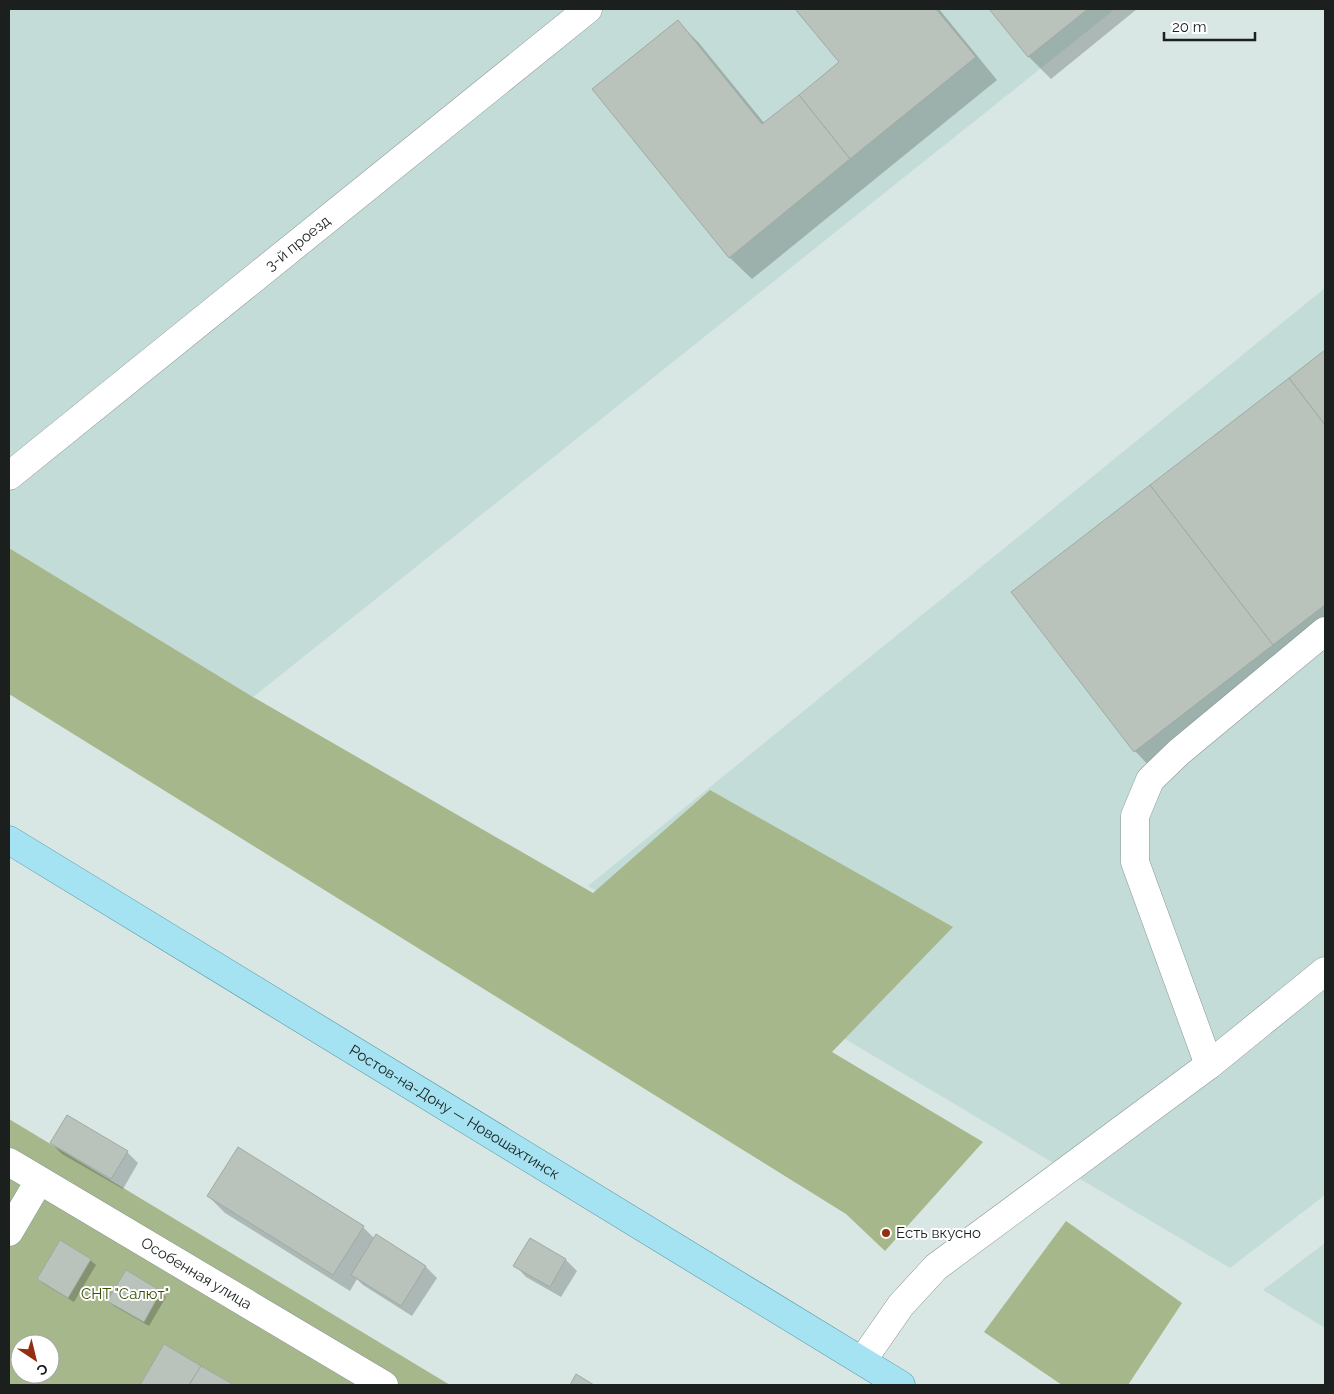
<svg xmlns="http://www.w3.org/2000/svg" width="1334" height="1394" viewBox="0 0 1334 1394" font-family="Raleway,sans-serif">
<style>
.built{fill:#c4dcd8}
.green{fill:#a6b78b;fill-rule:evenodd}
.shadow{fill:#0003}
.building{fill:#b9c3bc;stroke:#9faaa2}
.lines{fill:none;stroke-linecap:round;stroke-linejoin:round}
.minor-casing{stroke:#8a9795;stroke-width:29}
.major-casing{stroke:#4e93a2;stroke-width:29}
.minor{stroke:#fff;stroke-width:28}
.major{stroke:#a5e3f2;stroke-width:28}
.poi-dot{fill:#952d12;stroke:#fff;stroke-width:2}
.labels{text-anchor:middle;stroke-width:4;stroke-linejoin:round;paint-order:stroke}
.street-label{font-size:15px;fill:#1b201f;stroke:#fff}
.poi-label{font-size:15px;fill:#1b201f;stroke:#fff;text-anchor:start}
.park-label{font-size:15px;fill:#3b4e04;stroke:#fff}
</style>
<rect width="100%" height="100%" fill="#d8e6e4"/>
<g class="built">
<path d="M9 9H1115L253 697 9 548Z"/>
<path d="M1325 288V1195L1230 1268 588 886Z"/>
<path d="M1325 1243V1328L1263 1290Z"/>
</g>
<g class="green">
<path d="M9 548 253 697 593 893 710 790 953 927 832 1052 983 1142 885 1251 846 1214 9 694Z"/>
<path d="M9 1119 450 1385H9ZM20 1344H50V1374H20Z"/>
<path d="M1066 1221 1182 1303 1128 1385H1062L984 1332Z"/>
</g>
<g class="shadow">
<path d="M797 9H939L997 80 752 279 730 258 593 89 677 21 699 43 765 124 840 62Z"/>
<path d="M990 9H1137L1051 79 1029 57Z"/>
<path d="M1325 352V643L1156 773 1135 751 1012 592Z"/>
<path d="M51 1143 127 1152 138 1163 123 1189 62 1154Z"/>
<path d="M208 1196 363 1227 375 1239 377 1236 426 1267 437 1278 412 1316 363 1285 357 1279 350 1291 225 1213Z"/>
<path d="M531 1239 566 1260 577 1271 561 1297 526 1277 515 1265Z"/>
<path d="M90 1260 96 1265 74 1302 44 1284 38 1279Z"/>
<path d="M126 1272 161 1292 166 1297 149 1326 114 1306 109 1301Z"/>
<path d="M165 1346 232 1385H142Z"/>
</g>
<g class="building">
<path d="M795 9H936L976 57 850 159 799 95 839 62Z"/>
<path d="M989 9H1088L1028 57Z"/>
<path d="M678 20 762 124 799 95 850 159 729 258 592 89Z"/>
<path d="M1325 350V425L1289 378Z"/>
<path d="M1289 378 1325 425V605L1273 645 1150 485Z"/>
<path d="M1150 485 1273 645 1134 752 1011 592Z"/>
<path d="M67 1115 128 1151 111 1179 50 1143Z"/>
<path d="M238 1147 364 1226 333 1275 207 1196Z"/>
<path d="M376 1234 426 1266 401 1306 351 1275Z"/>
<path d="M530 1238 566 1259 550 1287 513 1266Z"/>
<path d="M60 1240 91 1259 68 1298 37 1279Z"/>
<path d="M126 1270 161 1291 144 1322 107 1301Z"/>
<path d="M164 1344 201 1366 189 1385H140Z"/>
<path d="M201 1366 234 1385H189Z"/>
<path d="M576 1374 594 1385H570Z"/>
</g>
<g class="lines">
<g class="minor-casing">
<g id="minor">
<path id="s1" d="M9 476 588 9"/>
<path d="M1209 1065 1135 862V816L1150 780 1179 752 1325 631"/>
<path id="s2" d="M9 1162 384 1385"/>
<path d="M9 1232 39 1181"/>
<path d="M862 1361 901 1305 936 1267 1209 1065 1325 971"/>
</g>
</g>
<g class="major-casing">
<g id="major">
<path id="s3" d="M9 840 901 1385"/>
</g>
</g>
<use href="#minor" class="minor"/>
<use href="#major" class="major"/>
</g>
<circle class="poi-dot" cx="886" cy="1233" r="5"/>
<g class="labels">
<g class="street-label">
<text dy="5" stroke="none"><textPath href="#s1" startOffset="371">3-й проезд</textPath></text>
<text dy="5" stroke="none"><textPath href="#s3" startOffset="522">Ростов-на-Дону — Новошахтинск</textPath></text>
<text dy="5" stroke="none"><textPath href="#s2" startOffset="218">Особенная улица</textPath></text>
</g>
<g class="poi-label">
<text x="896" y="1238">Есть вкусно</text>
</g>
<g class="park-label">
<text x="125" y="1299">СНТ "Салют"</text>
</g>
</g>
<rect width="1334" height="1394" fill="none" stroke="#1b201f" stroke-width="20"/>
<g transform="translate(35 1359) rotate(145)"><circle r="24" fill="#ffffff" stroke="#a4a6a5"/>
<path d="M0-4L9 19L0 12L-9 19Z" fill="#952d12"/>
<text y="-8" font-size="14" font-weight="bold" text-anchor="middle" fill="#1b201f">С</text>
</g>
<path d="M1164 32v8h91v-8" fill="none" stroke="#1b201f" stroke-width="2.5"/>
<text x="1172" y="32" font-size="15" fill="#1b201f" stroke="#ffffff" stroke-width="4" paint-order="stroke">20 m</text>
</svg>
